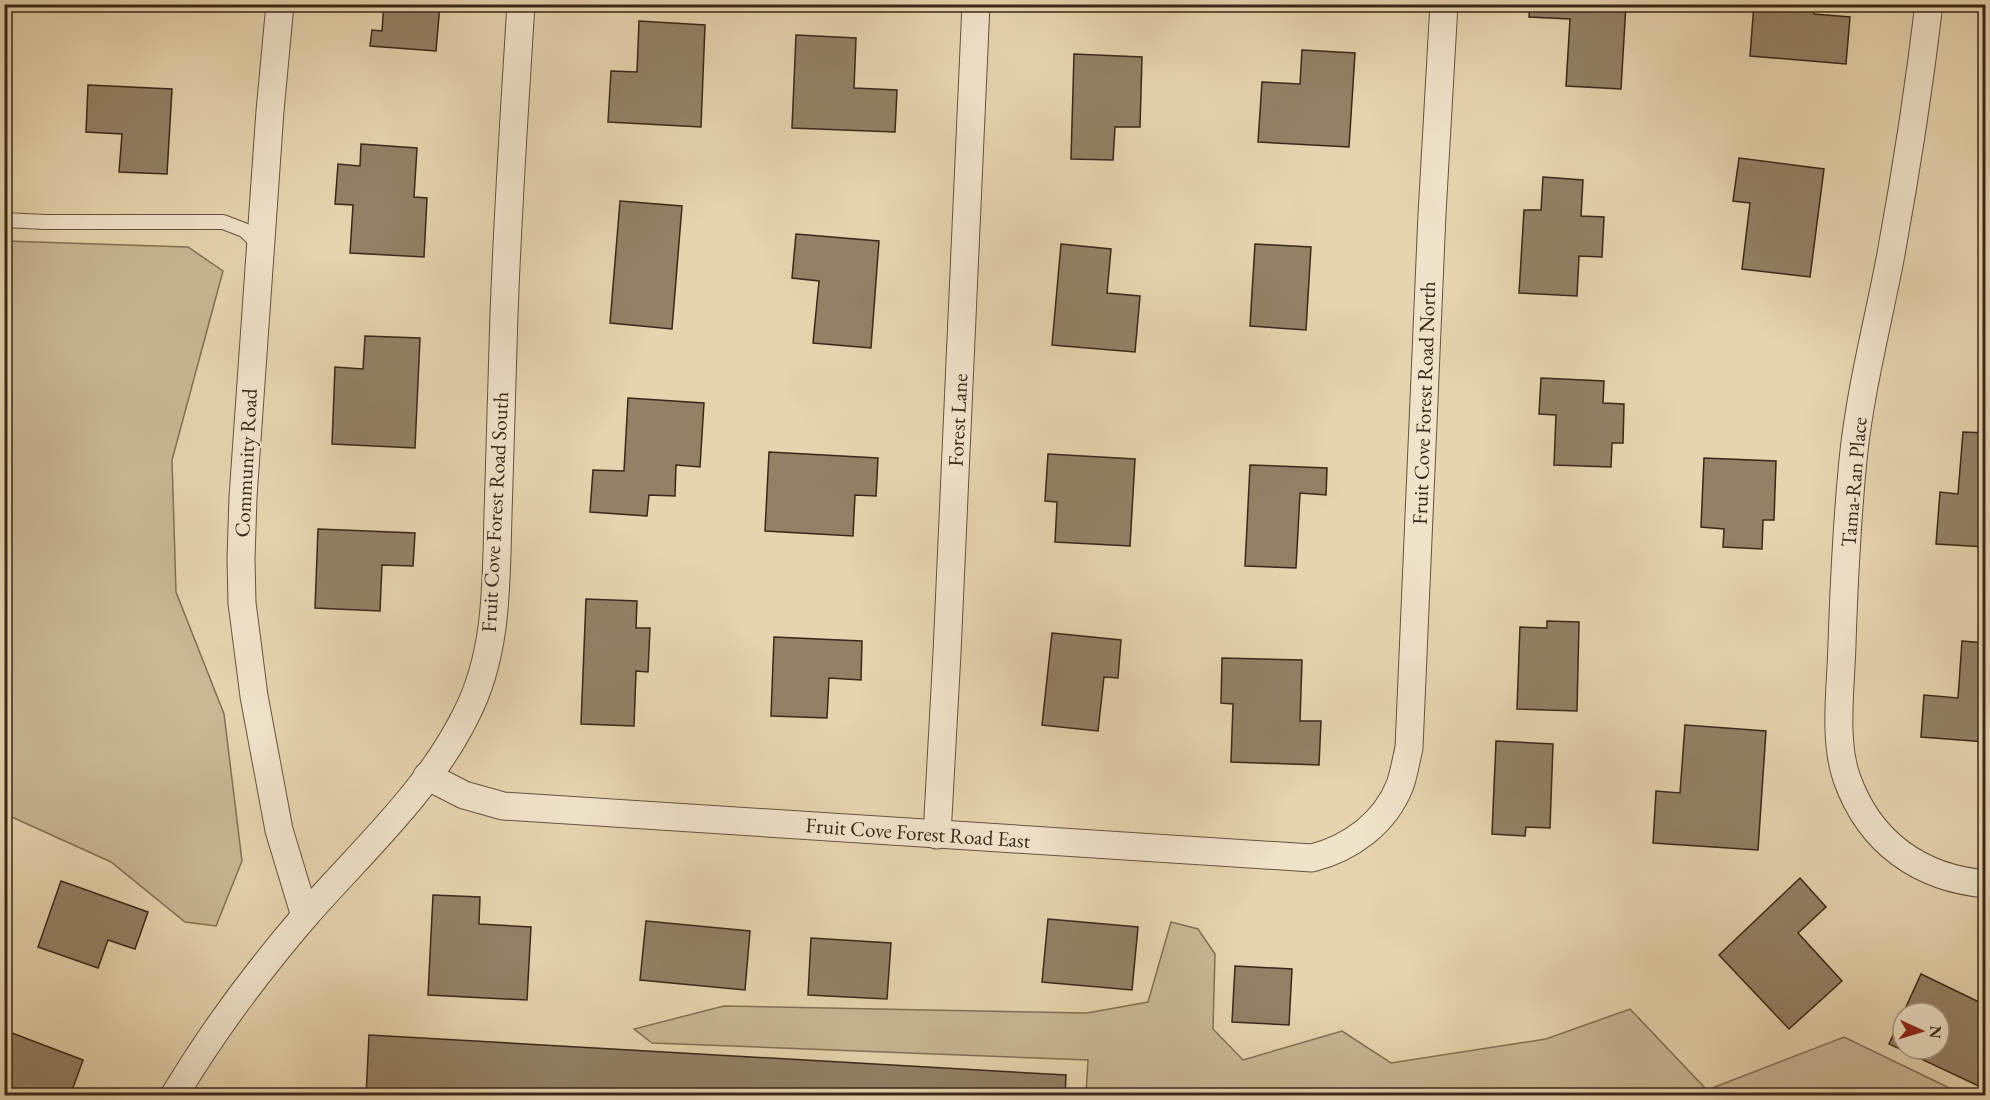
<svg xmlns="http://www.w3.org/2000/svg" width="1990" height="1100" viewBox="0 0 1990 1100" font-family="'EB Garamond',serif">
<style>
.green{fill:#c9b795;stroke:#817057;stroke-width:1.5}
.building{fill:#938166;stroke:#392819;stroke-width:1.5;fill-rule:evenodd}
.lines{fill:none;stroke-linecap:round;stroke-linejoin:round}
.service-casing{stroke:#64533e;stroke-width:16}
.minor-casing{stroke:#64533e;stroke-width:29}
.service{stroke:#efe3ca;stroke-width:14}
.minor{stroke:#efe3ca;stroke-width:27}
.labels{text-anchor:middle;stroke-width:4.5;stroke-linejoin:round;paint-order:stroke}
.street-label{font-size:21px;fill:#392819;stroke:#efe3ca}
</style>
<rect width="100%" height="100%" fill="#e6d4ae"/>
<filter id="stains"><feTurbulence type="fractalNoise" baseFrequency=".00333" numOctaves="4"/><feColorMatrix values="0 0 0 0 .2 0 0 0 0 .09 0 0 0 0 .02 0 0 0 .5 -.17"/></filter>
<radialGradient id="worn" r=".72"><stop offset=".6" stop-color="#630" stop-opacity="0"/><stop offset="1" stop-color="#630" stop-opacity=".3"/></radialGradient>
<g class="green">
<path d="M5 241 188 247 223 271 172 460 176 592 224 714 242 861 216 926 185 922 111 862 5 814Z"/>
<path d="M1171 922 1198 929 1215 954 1213 1029 1243 1060 1342 1031 1391 1063 1546 1039 1630 1009 1707 1090 1844 1037 1964 1095H1086L1088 1060 652 1043 634 1029 724 1006 1087 1013 1148 1002Z"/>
</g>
<g class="building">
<path d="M384 4H440L436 51 370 46 372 30 382 31Z"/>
<path d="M1530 4H1626L1621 89 1566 86 1570 19 1529 17Z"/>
<path d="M1754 4H1815L1814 14 1850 17 1846 64 1750 56Z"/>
<path d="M639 21 705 25 701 127 608 122 611 71 637 72Z"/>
<path d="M796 35 856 38 854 88 897 90 895 132 792 128Z"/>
<path d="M1302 50 1355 53 1349 147 1258 142 1262 82 1300 84Z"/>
<path d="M1074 54 1142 57 1140 127H1115L1113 160 1071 159Z"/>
<path d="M88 85 172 89 167 174 119 172 122 134 86 132Z"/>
<path d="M361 144 417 148 414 197 427 198 424 257 350 253 353 205 335 204 338 164 360 166Z"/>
<path d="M1739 158 1824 169 1810 277 1742 269 1750 203 1733 201Z"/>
<path d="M1543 177 1583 180 1581 216 1604 217 1602 257 1579 256 1577 296 1519 293 1524 210H1541Z"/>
<path d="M1982 184H1986V229H1979Z"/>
<path d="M620 201 682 206 672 329 610 323Z"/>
<path d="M796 234 879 241 871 348 813 343 819 281 792 278Z"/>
<path d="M1061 244 1111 249 1107 293 1140 296 1135 352 1052 345Z"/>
<path d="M1255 244 1311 247 1306 330 1250 326Z"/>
<path d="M365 336 420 338 415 448 332 444 335 367 363 369Z"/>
<path d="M1541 378 1604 381 1603 403 1624 404 1623 443H1612L1611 467 1554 465 1556 415 1539 414Z"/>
<path d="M628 398 704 403 700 467 676 465 675 496 649 495 647 516 590 512 593 470 624 471Z"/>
<path d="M1963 432 1986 433V547L1936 544 1940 492 1958 494Z"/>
<path d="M769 452 878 458 876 496 855 495 853 536 765 531Z"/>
<path d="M1048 454 1135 459 1130 546 1055 542 1057 502 1045 501Z"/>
<path d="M1704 458 1776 461 1774 520H1763L1762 549 1723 547 1724 529 1701 527Z"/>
<path d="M1250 465 1327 468 1326 495 1300 493 1296 568 1245 566Z"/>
<path d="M318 529 415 533 413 566 382 565 380 611 315 608Z"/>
<path d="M586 599 637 601 636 628H650L648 672 636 671 634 726 581 724Z"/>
<path d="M1547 621 1579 622 1577 711 1517 709 1520 627 1547 628Z"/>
<path d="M1052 633 1121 640 1118 678 1104 677 1098 731 1042 725Z"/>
<path d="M774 637 862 641 861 680 829 678 827 718 771 716Z"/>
<path d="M1962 641 1986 643V742L1921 737 1924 695 1958 698Z"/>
<path d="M1222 658 1302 660 1300 721H1321L1319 765 1231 762 1233 704 1221 703Z"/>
<path d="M1685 725 1766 731 1758 850 1653 843 1656 791 1680 793Z"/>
<path d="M1496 741 1553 744 1550 828 1526 827 1525 836 1492 834Z"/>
<path d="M1800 878 1826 907 1798 933 1842 981 1789 1029 1719 955Z"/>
<path d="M61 881 148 912 135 949 108 940 98 968 38 947Z"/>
<path d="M433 895 480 897 479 924 531 927 527 1000 428 995Z"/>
<path d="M1048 919 1138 927 1132 990 1042 982Z"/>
<path d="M646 921 750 931 745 990 640 980Z"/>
<path d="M811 938 891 943 887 999 808 995Z"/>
<path d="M1235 966 1292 969 1289 1025 1232 1022Z"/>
<path d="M1921 974 1981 1003 1986 993V1082L1983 1088 1889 1044ZM1903 1013H1939V1049H1903Z"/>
<path d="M4 1030 83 1060 70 1096H4Z"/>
<path d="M369 1035 1066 1075 1065 1096H366Z"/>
</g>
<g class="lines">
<g class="service-casing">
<path id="service" d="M4 220 45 222H223L244 230 261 246"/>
</g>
<g class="minor-casing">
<g id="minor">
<path d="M280 4 270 111 243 497 241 559 242 603 254 696 279 830 305 916"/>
<path d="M1929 4C1919 88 1906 172 1891 254 1878 323 1860 390 1853 460 1847 521 1844 583 1842 644 1841 686 1833 740 1847 779 1870 843 1920 878 1986 884"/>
<path d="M427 776 464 795 503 806 1312 858C1351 848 1385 823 1400 785 1404 774 1406 760 1409 748L1432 214 1444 4"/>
<path d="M937 835 947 653 976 4"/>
<path d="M174 1096C212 1032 257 972 305 916 361 852 428 792 466 715 498 653 496 583 498 515 500 459 501 403 503 347 506 233 514 119 521 4"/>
</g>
</g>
<use href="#service" class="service"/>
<use href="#minor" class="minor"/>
</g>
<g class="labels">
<g class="street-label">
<text transform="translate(1424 403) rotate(-88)" y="7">Fruit Cove Forest Road North</text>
<text transform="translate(958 420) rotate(-87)" y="7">Forest Lane</text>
<text transform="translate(246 463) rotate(-87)" y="7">Community Road</text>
<text transform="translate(1854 482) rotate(-85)" y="7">Tama-Ran Place</text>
<text transform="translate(495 512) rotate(-87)" y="7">Fruit Cove Forest Road South</text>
<text transform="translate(918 833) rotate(4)" y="7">Fruit Cove Forest Road East</text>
</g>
</g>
<rect width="1990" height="1100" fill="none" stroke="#e6d4ae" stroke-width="24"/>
<rect x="6" y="6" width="1978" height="1088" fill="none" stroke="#392819" stroke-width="3"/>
<rect x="12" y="12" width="1966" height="1076" fill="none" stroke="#392819" stroke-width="1.5"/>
<g transform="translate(1921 1031) rotate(94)"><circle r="28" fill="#efe3ca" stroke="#a69883" stroke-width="1.5"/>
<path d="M0-4.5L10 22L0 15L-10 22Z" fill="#8f2418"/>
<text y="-9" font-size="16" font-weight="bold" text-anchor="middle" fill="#392819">N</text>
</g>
<rect width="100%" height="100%" filter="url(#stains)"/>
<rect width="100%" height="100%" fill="url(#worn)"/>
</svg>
